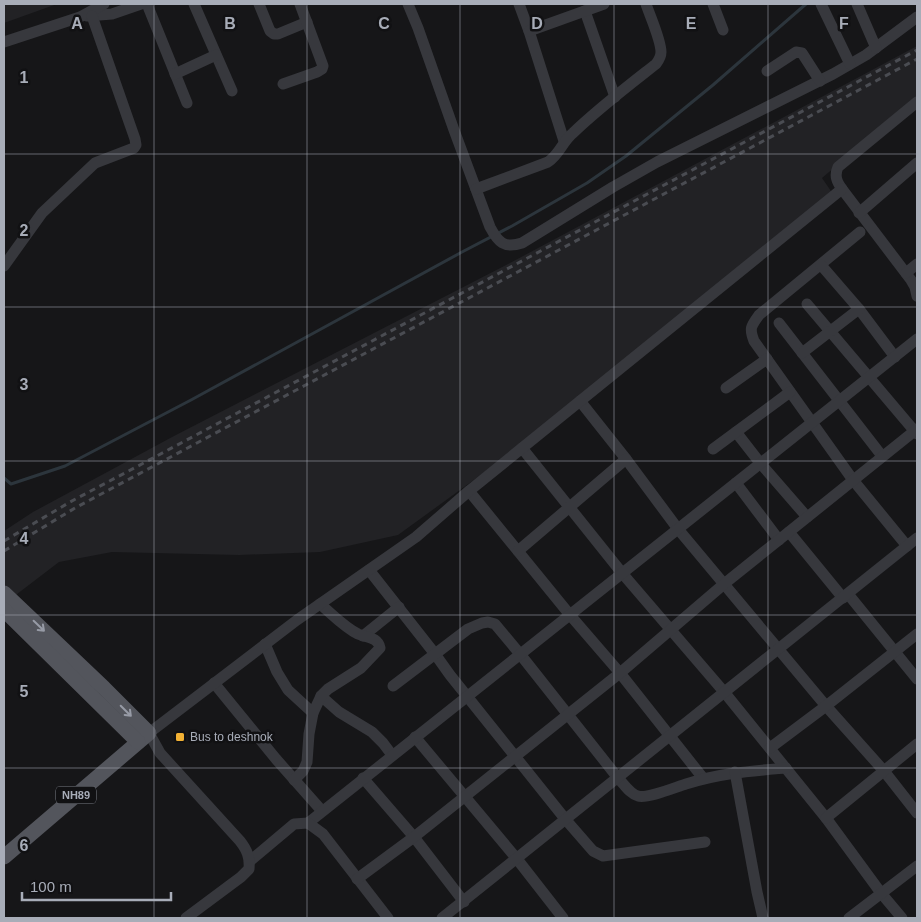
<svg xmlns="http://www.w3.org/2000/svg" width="921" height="922" viewBox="0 0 921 922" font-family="Helvetica,sans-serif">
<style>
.built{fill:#222225}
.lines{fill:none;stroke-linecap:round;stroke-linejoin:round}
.stream{stroke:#2c353c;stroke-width:3}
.minor{stroke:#37383d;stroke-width:11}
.major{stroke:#53555c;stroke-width:15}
.rail{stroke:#4a4c52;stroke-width:3;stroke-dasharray:6 5;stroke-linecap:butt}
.oneway{stroke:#979ba6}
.grid{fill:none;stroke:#a8adb8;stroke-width:1;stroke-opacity:0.55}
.poi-dot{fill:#f2b134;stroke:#111113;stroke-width:2}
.labels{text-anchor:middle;stroke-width:5;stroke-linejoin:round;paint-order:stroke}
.shield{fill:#111113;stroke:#7b7e86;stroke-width:1}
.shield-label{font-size:11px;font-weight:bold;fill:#a8adb8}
.poi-label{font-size:12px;fill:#a8adb8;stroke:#111113;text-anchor:start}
.grid-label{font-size:16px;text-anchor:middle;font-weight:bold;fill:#a8adb8;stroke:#111113;stroke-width:5;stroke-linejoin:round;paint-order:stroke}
</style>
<rect width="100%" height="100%" fill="#161618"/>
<g class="built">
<path d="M4 4H57L4 23Z"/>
<path d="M917 46V97L822 178 833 194 482 474 398 535 320 552 239 555 112 552 59 562 4 604V531L33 512 174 436 510 263Z"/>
</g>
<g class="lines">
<path class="stream" d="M4 478 11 484 65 466 191 400 462 252 512 226 587 183 626 156 713 85 806 4"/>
<g class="minor">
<path d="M147 4 187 103"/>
<path d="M194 4 232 91"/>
<path d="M259 4 270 31 274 34H278L307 22"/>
<path d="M408 4 418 28 454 130 490 227C498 242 504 249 522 243L613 187 657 162 833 74 866 55 917 17"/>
<path d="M519 4 529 31 564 141"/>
<path d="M713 4 723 30"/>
<path d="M821 4 850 64"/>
<path d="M857 4 876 48"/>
<path d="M585 11 615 97"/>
<path d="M87 16 112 14 141 4"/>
<path d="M529 31 604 4"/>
<path d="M4 42 80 17 104 4"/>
<path d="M767 71 796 52 802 53 820 81"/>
<path d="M175 74 216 55"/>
<path d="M283 84 317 72 322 69 323 66 300 4"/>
<path d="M917 102 838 167C834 176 837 182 842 189L911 280 915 287 917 296"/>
<path d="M476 189 548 162C560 154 562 142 573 133 599 108 628 86 656 64 659 60 661 56 661 52 661 40 650 16 646 4"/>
<path d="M859 213 917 163"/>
<path d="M860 232 759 315C751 326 749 328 754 341L853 480 907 546"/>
<path d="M821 265 859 309 895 357"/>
<path d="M4 266 42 213 95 163 134 148 136 145 135 139 92 16"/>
<path d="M906 273 917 264"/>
<path d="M807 304 917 434"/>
<path d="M779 323 882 456"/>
<path d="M802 353 859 309"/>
<path d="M726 388 767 359"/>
<path d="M580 401 626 459 678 529 826 706 884 771 917 813"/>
<path d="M736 432 761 464 807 517"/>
<path d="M522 448 622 573 725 693 826 818 881 893 902 918"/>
<path d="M713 449 790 392"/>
<path d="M736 483 779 540"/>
<path d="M469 491 570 615 620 673 703 778"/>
<path d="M789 532 843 598"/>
<path d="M518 551 626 459"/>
<path d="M369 570 435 654 450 675 566 820 593 851 603 856 705 842"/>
<path d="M848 594 917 679"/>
<path d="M363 636 399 607"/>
<path d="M265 644 277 672 288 690 313 713"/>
<path d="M214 683 276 759 322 811"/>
<path d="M393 686 468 629 482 623 488 622 495 624 520 654 618 778C624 784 630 794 638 796 647 799 676 787 686 784 720 773 751 771 786 768"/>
<path d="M321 696 339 712 372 732 383 743 392 755"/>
<path d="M415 737 517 859 563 918"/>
<path d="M770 748 826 706 917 634"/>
<path d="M735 772 757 892 763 918"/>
<path d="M363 778 414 837 464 902"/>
<path d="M294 780 303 771 307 762 309 734 313 713 321 696 328 689 361 668 380 648C378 637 367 638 358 634 344 627 332 614 320 604"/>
<path d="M826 818 917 744"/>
<path d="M308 823 917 339"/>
<path d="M250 861 294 824 308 823 323 834 388 918"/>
<path d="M357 879 414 837 620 673 724 584 917 429"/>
<path d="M186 918 241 877 249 869C250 857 247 850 240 841L160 753 149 733 297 620 416 537 469 491 842 189"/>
<path d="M442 918 917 538"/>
<path d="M849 918 917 866"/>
</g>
<g class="major">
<path d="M4 593 104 688 149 733 4 857"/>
<path d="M4 610 138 742"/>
</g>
<g class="rail">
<path d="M4 541 70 502 138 466 917 50"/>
<path d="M4 551 75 508 917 59"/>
</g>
</g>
<defs><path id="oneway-shaft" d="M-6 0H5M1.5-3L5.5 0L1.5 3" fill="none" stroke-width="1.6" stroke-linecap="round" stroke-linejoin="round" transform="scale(1.25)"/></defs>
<g class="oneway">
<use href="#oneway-shaft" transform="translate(39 626) rotate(44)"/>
<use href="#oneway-shaft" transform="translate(126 711) rotate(45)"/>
</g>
<path class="grid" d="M154 4V918M307 4V918M460 4V918M614 4V918M768 4V918M4 154H917M4 307H917M4 461H917M4 615H917M4 768H917"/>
<rect class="poi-dot" x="175" y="732" width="10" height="10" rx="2.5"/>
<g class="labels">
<rect class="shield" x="56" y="786.5" width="40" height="17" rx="4"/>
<g class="shield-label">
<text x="76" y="799">NH89</text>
</g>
<g class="poi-label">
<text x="190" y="741">Bus to deshnok</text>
</g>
</g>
<g class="grid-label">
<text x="77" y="29">A</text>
<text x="230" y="29">B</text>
<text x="384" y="29">C</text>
<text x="537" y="29">D</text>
<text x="691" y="29">E</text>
<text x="844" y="29">F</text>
<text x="24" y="83">1</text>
<text x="24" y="236">2</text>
<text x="24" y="390">3</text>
<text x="24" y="544">4</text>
<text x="24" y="697">5</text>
<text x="24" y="851">6</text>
</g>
<rect width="921" height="922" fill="none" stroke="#a8adb8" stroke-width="10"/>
<path d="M22 892v8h149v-8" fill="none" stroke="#a8adb8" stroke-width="2.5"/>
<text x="30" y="892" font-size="15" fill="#a8adb8" stroke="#111113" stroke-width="4" paint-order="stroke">100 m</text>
</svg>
